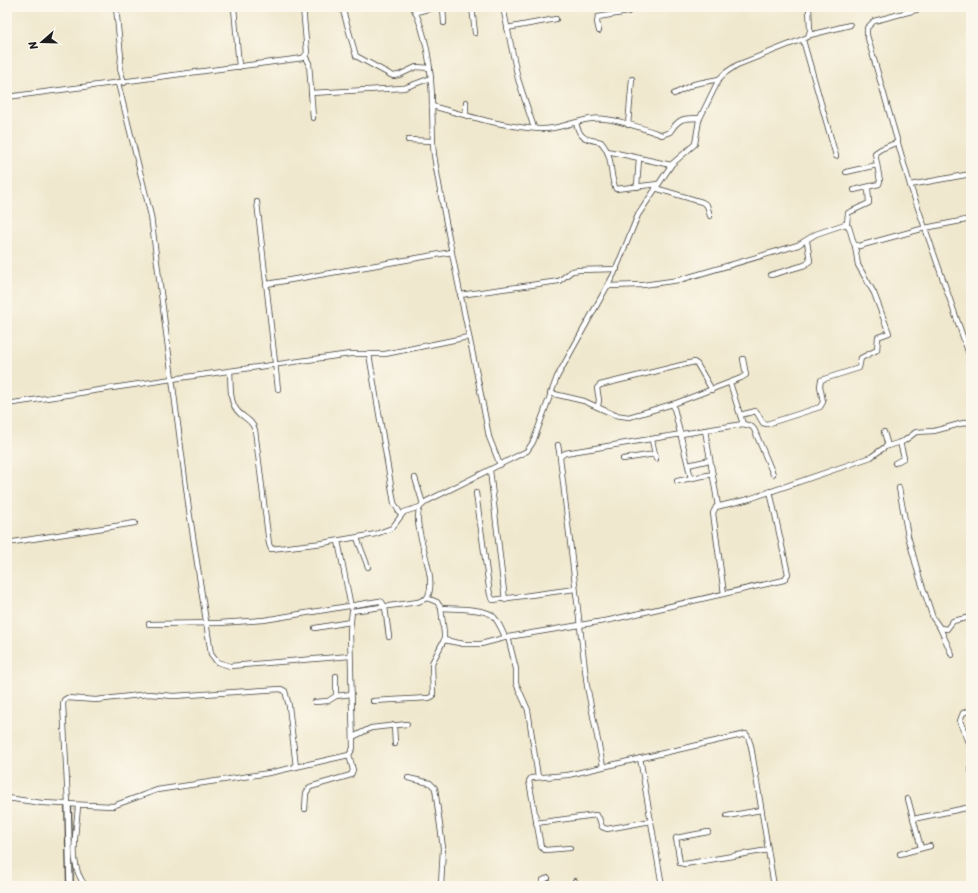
<svg xmlns="http://www.w3.org/2000/svg" width="978" height="893" viewBox="0 0 978 893" font-family="Sriracha,sans-serif">
<style>
.lines{fill:none;stroke-linecap:round;stroke-linejoin:round}
.minor-casing{stroke:#3c3b37;stroke-width:6}
.tertiary-casing{stroke:#3c3b37;stroke-width:8}
.minor{stroke:#fff;stroke-width:4.5}
.tertiary{stroke:#fff;stroke-width:5.5}
</style>
<rect width="100%" height="100%" fill="#fbf7ec"/>
<filter id="ink" filterUnits="userSpaceOnUse"><feTurbulence type="fractalNoise" baseFrequency=".025" numOctaves="2"/><feDisplacementMap in="SourceGraphic" scale="8" xChannelSelector="R" yChannelSelector="G"/><feConvolveMatrix kernelMatrix="1 2 1 2 8 2 1 2 1" color-interpolation-filters="sRGB"/></filter>
<filter id="wash" filterUnits="userSpaceOnUse"><feTurbulence type="fractalNoise" baseFrequency=".012" numOctaves="4" result="noise"/><feDisplacementMap in="SourceGraphic" scale="16" xChannelSelector="R" yChannelSelector="G"/><feGaussianBlur stdDeviation="0.9" result="paint"/><feColorMatrix in="noise" values="0 0 0 0 0 0 0 0 0 0 0 0 0 0 0 0 0 1.4 0 .05"/><feComposite in="paint" operator="in"/></filter>
<g filter="url(#wash)">
<rect width="100%" height="100%" fill="#f0e8ce"/>
</g>
<g filter="url(#ink)">
<g class="lines">
<g class="minor-casing">
<g id="minor">
<path d="M116 7 121 57 120 69 124 83"/>
<path d="M234 7 239 67"/>
<path d="M342 7 356 56 393 76 399 75 416 67 430 68"/>
<path d="M413 7C428 37 432 73 432 107 433 123 432 139 434 155 449 250 472 343 489 437L500 465"/>
<path d="M443 7 444 23"/>
<path d="M472 7 475 33"/>
<path d="M503 7 518 79 534 128"/>
<path d="M927 7 874 21 867 28V35L910 185 971 360"/>
<path d="M416 12 437 7"/>
<path d="M507 28 556 19"/>
<path d="M599 31 597 22 598 17 628 12 631 10 632 7"/>
<path d="M810 35 850 25"/>
<path d="M803 40 836 156"/>
<path d="M305 56 309 63 313 118"/>
<path d="M118 83 151 216 189 510 211 654 217 662 230 666 350 656"/>
<path d="M311 93 404 88 431 78"/>
<path d="M674 94 694 84 719 79"/>
<path d="M7 97 303 58 307 53 303 7"/>
<path d="M432 106C467 116 504 127 540 129 559 130 573 121 591 119 610 116 645 129 662 135L670 132C679 118 683 118 700 118"/>
<path d="M466 115V102"/>
<path d="M576 123C580 140 587 139 601 142 615 158 608 174 616 189L658 184"/>
<path d="M628 125 632 79"/>
<path d="M408 140 433 141"/>
<path d="M607 151 671 165"/>
<path d="M846 172 877 165"/>
<path d="M910 185 971 174"/>
<path d="M637 187 639 158"/>
<path d="M655 188 702 202 707 205 710 216"/>
<path d="M854 190 879 184 880 181 875 153 881 149 898 142"/>
<path d="M257 202 278 389"/>
<path d="M847 224 848 213 869 203 868 188"/>
<path d="M771 275 805 265 810 261 807 241"/>
<path d="M267 284 452 252"/>
<path d="M607 286 643 285 679 280 798 245 816 234 845 224 849 227 854 244 859 246 925 228 971 219"/>
<path d="M460 295 559 281 572 271 579 270 617 269"/>
<path d="M369 354 394 503 401 515"/>
<path d="M230 371C231 383 229 399 236 409 242 418 252 419 255 430L269 544 271 549 323 543 376 534 392 528 404 512 420 507"/>
<path d="M730 383 743 424"/>
<path d="M550 393 584 401 615 415 629 417 676 403 741 378 746 375 743 359"/>
<path d="M7 404 172 379 350 354H385L468 337"/>
<path d="M673 404 691 478"/>
<path d="M598 406 599 400 597 388 600 385 694 362 697 364 712 390"/>
<path d="M740 415 756 411 763 423 767 424 820 407 823 402 820 386 821 380 859 368 861 358 877 350 878 337 889 333 874 293 858 265 855 246"/>
<path d="M705 430 718 506"/>
<path d="M884 432 888 446"/>
<path d="M652 440 656 459"/>
<path d="M558 445 560 457"/>
<path d="M623 459 655 454"/>
<path d="M895 463 904 458 900 442"/>
<path d="M688 465 710 460"/>
<path d="M490 470 505 600"/>
<path d="M415 478 423 504"/>
<path d="M677 481 713 474"/>
<path d="M899 488 908 536 919 576 933 618 940 628 952 655"/>
<path d="M476 493 490 595 493 600 575 589"/>
<path d="M357 538 368 567"/>
<path d="M338 541 351 607"/>
<path d="M7 543 135 523"/>
<path d="M724 594 713 513 716 507 749 499 871 457 885 447 904 441 916 432 934 431 971 421"/>
<path d="M441 608C454 609 482 608 492 615 498 620 502 630 505 637"/>
<path d="M149 624 219 623 264 620 379 601 382 602 385 607 389 637"/>
<path d="M315 628 350 622"/>
<path d="M940 628 947 629 953 621 971 617"/>
<path d="M508 637 516 669V683L528 710 538 777"/>
<path d="M444 640 464 644H481L508 637 610 620 784 580 788 574 770 491"/>
<path d="M336 696V676"/>
<path d="M373 701 429 698 433 696 432 663 444 640V633L441 608 437 602 427 598"/>
<path d="M315 702 328 701 336 696 351 694"/>
<path d="M971 710 963 713 960 721 971 747"/>
<path d="M394 725 395 744"/>
<path d="M353 737 371 728 407 724"/>
<path d="M971 757V771"/>
<path d="M640 758 662 886"/>
<path d="M603 766 587 686 560 457 565 453 743 424 751 426 754 429 773 474"/>
<path d="M408 778 430 783 435 788 443 848 441 886"/>
<path d="M7 798 42 803 113 806 157 790 269 773 349 755 353 748 350 631 352 611 418 602 427 598C440 577 410 528 420 507L427 501 527 451 533 442 557 377 614 274 638 215 672 164 695 144 699 120 719 79 725 73 737 65 808 37 810 31 809 7"/>
<path d="M908 799 921 848"/>
<path d="M68 804 63 704 64 700 67 698 96 700 148 694 174 696 281 689 285 691 289 706 296 767"/>
<path d="M78 805C77 830 67 866 86 886"/>
<path d="M305 809 306 793 310 787 351 775 353 770 349 755"/>
<path d="M727 816 761 810"/>
<path d="M913 819 971 807"/>
<path d="M536 823 596 815 599 818 602 827 607 829 651 821"/>
<path d="M708 832 676 838 680 863 685 864 768 850"/>
<path d="M570 848 545 850 541 847 529 781 531 778 568 775 746 734 748 737 751 746 774 886"/>
<path d="M900 854 930 846"/>
<path d="M575 881 576 886"/>
<path d="M543 886V880L548 878"/>
<path d="M653 886 661 885"/>
</g>
</g>
<g class="tertiary-casing">
<path id="tertiary" d="M68 804 70 886"/>
</g>
<use href="#minor" class="minor"/>
<use href="#tertiary" class="tertiary"/>
</g>
</g>
<rect width="978" height="893" fill="none" stroke="#fbf7ec" stroke-width="24"/>
<g transform="translate(42 42) rotate(250)" stroke="#fbf7ec" stroke-width="3" paint-order="stroke">
<path d="M0-3L7 15L0 10L-7 15Z" fill="#1c1c1c"/>
<text y="-6" font-size="11" font-weight="bold" text-anchor="middle" fill="#1c1c1c">N</text>
</g>
</svg>
